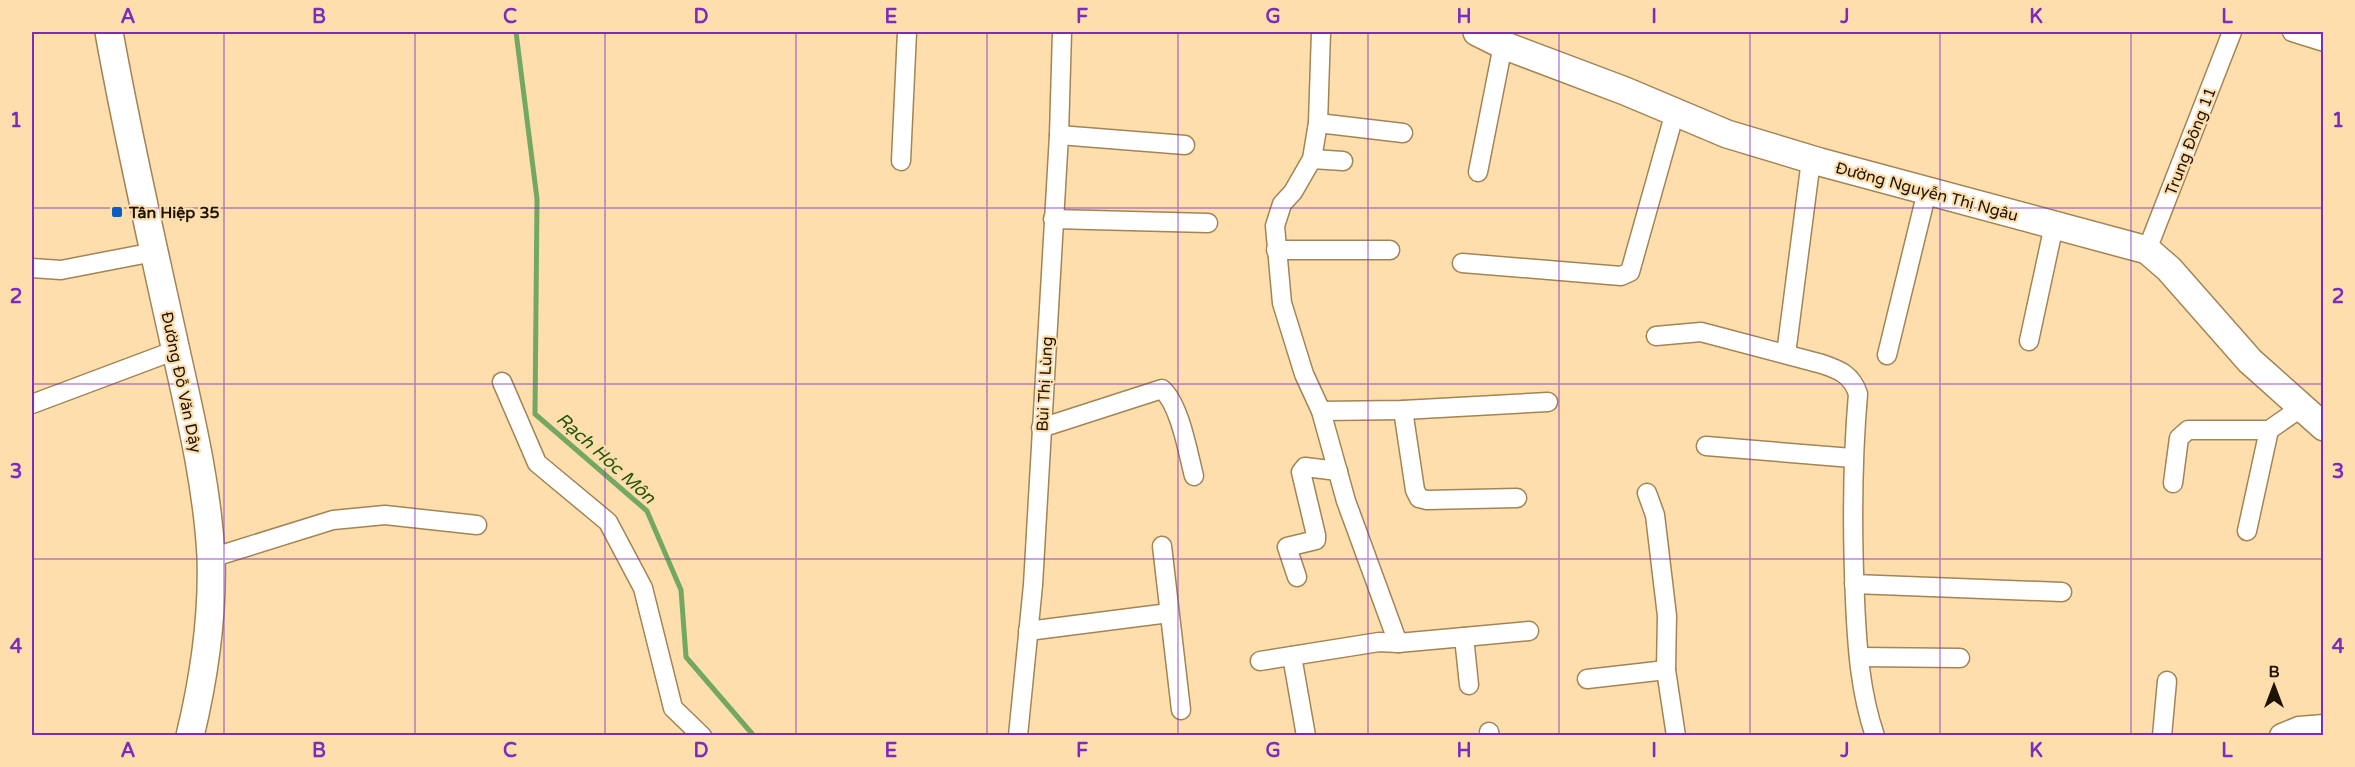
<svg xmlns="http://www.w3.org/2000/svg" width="2355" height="767" viewBox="0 0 2355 767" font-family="'Varela Round',sans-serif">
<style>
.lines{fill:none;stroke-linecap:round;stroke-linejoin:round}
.stream{stroke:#73a863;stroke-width:5}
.minor-casing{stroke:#a28455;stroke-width:21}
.tertiary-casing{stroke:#a28455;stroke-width:27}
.secondary-casing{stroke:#a28455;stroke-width:30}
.minor{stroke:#fff;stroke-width:18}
.tertiary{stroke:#fff;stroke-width:24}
.secondary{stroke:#fff;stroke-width:27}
.grid{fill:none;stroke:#7b2cbf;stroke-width:1.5;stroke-opacity:0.55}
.poi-dot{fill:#0c5cc6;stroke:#fedeac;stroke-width:2}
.labels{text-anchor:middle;stroke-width:4.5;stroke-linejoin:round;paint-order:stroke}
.street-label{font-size:16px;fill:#1e1302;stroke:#fedeac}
.poi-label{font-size:16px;font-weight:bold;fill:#1e1302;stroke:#fedeac;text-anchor:start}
.water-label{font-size:18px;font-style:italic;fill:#23550d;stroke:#fedeac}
.neatline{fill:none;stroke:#7b2cbf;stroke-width:2}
.grid-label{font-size:20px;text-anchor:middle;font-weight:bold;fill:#7b2cbf}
</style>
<rect width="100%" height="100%" fill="#fedeac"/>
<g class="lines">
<path class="stream" d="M516 32 537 199 535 414 647 511 681 590 686 657 754 736"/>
<g class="minor-casing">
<g id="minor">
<path d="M1321 32 1318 123 1312 159 1293 192 1282 204 1275 226 1282 303 1304 374 1321 411 1346 501 1398 643 1464 637 1469 685"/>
<path d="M2292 32 2324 42"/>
<path d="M1318 123 1403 133"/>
<path d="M1059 135 1185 145"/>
<path d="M1312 159 1343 161"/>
<path d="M901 161 907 32"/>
<path d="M1478 172 1503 45"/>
<path d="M1053 219 1208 223"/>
<path d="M1276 250H1390"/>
<path d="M2147 250 2232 32"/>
<path d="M1462 263 1621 276 1630 272 1675 112"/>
<path d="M32 268 61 270 154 252"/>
<path d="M1656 336 1701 332 1822 364C1840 370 1852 375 1858 394 1852 463 1852 531 1855 600 1857 646 1860 692 1875 736"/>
<path d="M2029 341 2054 225"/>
<path d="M1786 354 1811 160"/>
<path d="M1887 355 1927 191"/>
<path d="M502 382 537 463 608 522 643 588 673 708 702 736"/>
<path d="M32 404 176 350"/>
<path d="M1403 410 1415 490 1419 498 1427 500 1517 498"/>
<path d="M1321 411 1403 410 1548 402"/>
<path d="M1041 428 1162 389C1180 405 1188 453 1194 476"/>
<path d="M1706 446 1852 458"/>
<path d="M2173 483 2179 438 2188 430H2269L2302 407"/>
<path d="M1647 493 1655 515 1667 616 1666 670 1676 736"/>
<path d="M2247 531 2269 430"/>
<path d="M1162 546 1181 710"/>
<path d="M211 558 333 520 385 515 477 525"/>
<path d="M1297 577 1287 547 1316 540V535L1301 472 1305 467 1338 471"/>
<path d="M1854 584 2062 592"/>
<path d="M1028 631 1169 613"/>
<path d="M1464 637 1529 631"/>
<path d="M1292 656 1306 736"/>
<path d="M1859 657 1960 658"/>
<path d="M1260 661 1379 642 1398 643"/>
<path d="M1587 679 1666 670"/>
<path d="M1489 732 1490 736"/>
<path d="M1018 736 1033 585 1059 135 1062 32"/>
<path d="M2162 736 2167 681"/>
</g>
</g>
<g class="tertiary-casing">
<path id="tertiary" d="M2282 736 2299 729 2324 727"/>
</g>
<g class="secondary-casing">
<g id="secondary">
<path d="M109 32C127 133 150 233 172 333 188 406 207 481 211 556 213 616 204 678 190 736"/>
<path d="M1477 32 1503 45 1625 91 1727 134 1820 162 2147 250 2169 269 2250 361 2324 427"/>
</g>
</g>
<use href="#minor" class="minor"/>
<use href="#tertiary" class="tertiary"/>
<use href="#secondary" class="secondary"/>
</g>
<path class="grid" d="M224 32V736M415 32V736M605 32V736M796 32V736M987 32V736M1178 32V736M1368 32V736M1559 32V736M1750 32V736M1940 32V736M2131 32V736M32 208H2324M32 384H2324M32 559H2324"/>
<rect class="poi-dot" x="111" y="206" width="12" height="12" rx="3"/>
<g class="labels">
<g class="street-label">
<text transform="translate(2190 141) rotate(-69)" y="6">Trung Đông 11</text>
<text transform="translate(1927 191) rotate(15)" y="6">Đường Nguyễn Thị Ngâu</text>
<text transform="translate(182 382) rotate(78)" y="6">Đường Đỗ Văn Dậy</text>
<text transform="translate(1044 384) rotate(-87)" y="6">Bùi Thị Lùng</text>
</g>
<g class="poi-label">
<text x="129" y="218">Tân Hiệp 35</text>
</g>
<g class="water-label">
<text transform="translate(606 458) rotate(42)" y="6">Rạch Hóc Môn</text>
</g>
</g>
<rect width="2355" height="767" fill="none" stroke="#fedeac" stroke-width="66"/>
<g transform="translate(2274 686)" stroke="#fedeac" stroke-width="4.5" paint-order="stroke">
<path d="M0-4.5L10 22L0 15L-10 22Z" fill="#1e1302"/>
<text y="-9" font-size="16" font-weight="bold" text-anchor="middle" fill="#1e1302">B</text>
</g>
<rect x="33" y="33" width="2289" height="701" class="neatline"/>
<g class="grid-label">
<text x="128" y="23">A</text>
<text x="319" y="23">B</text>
<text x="510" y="23">C</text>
<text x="701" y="23">D</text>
<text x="891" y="23">E</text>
<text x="1082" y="23">F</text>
<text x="1273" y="23">G</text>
<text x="1464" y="23">H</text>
<text x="1654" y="23">I</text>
<text x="1845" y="23">J</text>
<text x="2036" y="23">K</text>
<text x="2227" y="23">L</text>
<text x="16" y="127">1</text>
<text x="2338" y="127">1</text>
<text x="16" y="303">2</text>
<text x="2338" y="303">2</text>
<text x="16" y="478">3</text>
<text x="2338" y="478">3</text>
<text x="16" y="653">4</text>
<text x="2338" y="653">4</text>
<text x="128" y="757">A</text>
<text x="319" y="757">B</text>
<text x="510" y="757">C</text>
<text x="701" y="757">D</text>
<text x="891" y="757">E</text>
<text x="1082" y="757">F</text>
<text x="1273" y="757">G</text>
<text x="1464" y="757">H</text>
<text x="1654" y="757">I</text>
<text x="1845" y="757">J</text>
<text x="2036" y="757">K</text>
<text x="2227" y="757">L</text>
</g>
</svg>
